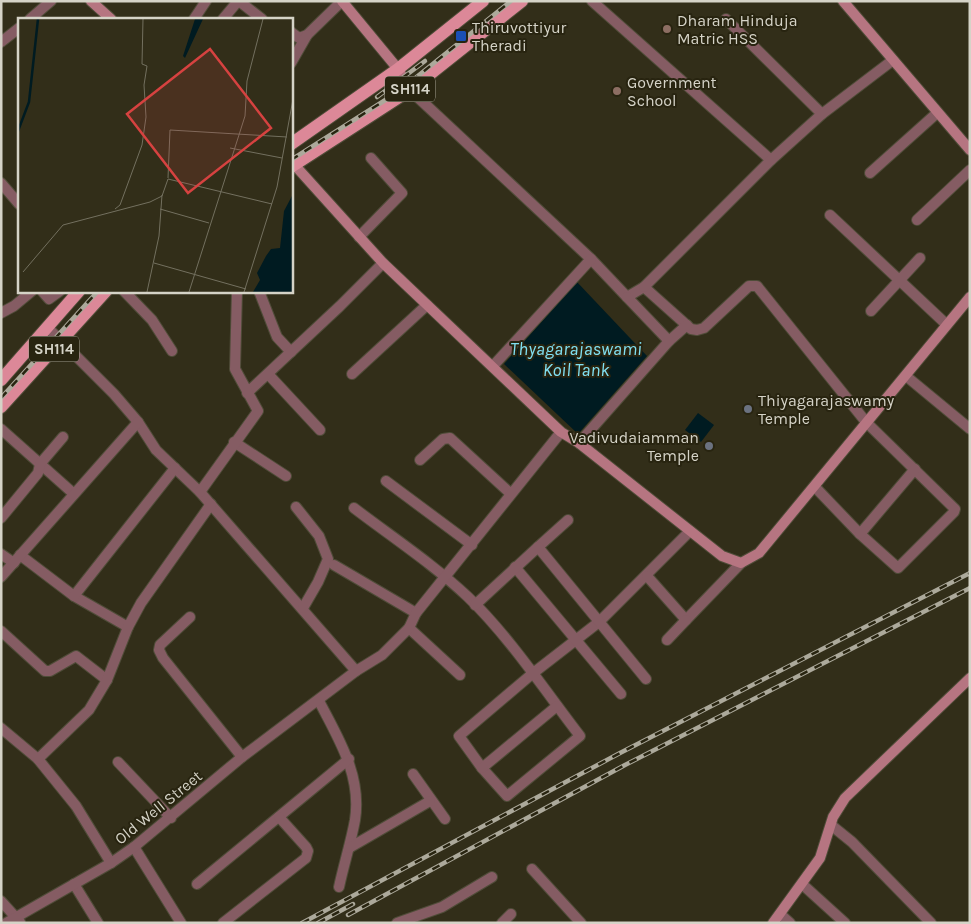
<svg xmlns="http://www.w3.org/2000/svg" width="971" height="924" viewBox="0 0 971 924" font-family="Karla,sans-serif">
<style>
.water{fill:#001b21}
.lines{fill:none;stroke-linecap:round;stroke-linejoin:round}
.street-casing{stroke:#4f4c38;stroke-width:12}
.secondary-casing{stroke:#4f4c38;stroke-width:12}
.primary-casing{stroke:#4f4c38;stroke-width:14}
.street{stroke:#855c63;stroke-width:10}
.secondary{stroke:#b67581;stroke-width:10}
.primary{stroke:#dc8898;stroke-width:12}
.rail-casing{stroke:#aca99b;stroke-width:4.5}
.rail{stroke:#282410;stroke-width:2.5;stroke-dasharray:8;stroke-linecap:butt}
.education-dot{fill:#8d6e63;stroke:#282410;stroke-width:2}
.transit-dot{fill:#1a4fb4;stroke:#282410;stroke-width:2}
.worship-dot{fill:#6b7280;stroke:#282410;stroke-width:2}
.labels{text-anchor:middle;stroke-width:4;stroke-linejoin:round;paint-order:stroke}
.shield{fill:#282410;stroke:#a19e90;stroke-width:1}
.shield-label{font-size:15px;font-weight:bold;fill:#d5d3c7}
.poi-label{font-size:16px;fill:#d5d3c7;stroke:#282410;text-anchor:start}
.street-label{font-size:16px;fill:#d5d3c7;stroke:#282410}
.water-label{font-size:18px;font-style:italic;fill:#81e0f2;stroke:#282410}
.inset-river{fill:none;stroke:#001b21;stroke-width:2.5}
.inset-road{fill:none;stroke:#73705f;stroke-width:1}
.view{fill:#d64240;fill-opacity:0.15;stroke:#d64240;stroke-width:2.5}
.inset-edge{fill:none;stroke:#d5d3c7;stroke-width:2.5}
</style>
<rect width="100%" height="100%" fill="#322e19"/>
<g class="water">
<path d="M577 282 647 356 578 434 504 364Z"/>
<path d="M698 413 714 425 701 442 685 430Z"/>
</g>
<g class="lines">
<g class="street-casing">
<g id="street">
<path d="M239 1 262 19"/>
<path d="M592 1 771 160"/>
<path d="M30 19 51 1"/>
<path d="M194 19 206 1"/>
<path d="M223 19 238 1"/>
<path d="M726 19 822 114"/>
<path d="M291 32 299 38 307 35 342 1"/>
<path d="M1 42 19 28"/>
<path d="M291 63 307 35"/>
<path d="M410 90 591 259 627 297 644 287 691 329 697 330 704 328 749 286H757L866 422 955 509 954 512 898 568 860 534 815 487"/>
<path d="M870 173 937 113"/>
<path d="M1 183 19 204"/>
<path d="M830 215 946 324"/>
<path d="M917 220 970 170"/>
<path d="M359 237 402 193 371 158"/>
<path d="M644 287 771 160 822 114 893 60"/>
<path d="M42 291 49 299 60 291"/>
<path d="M124 291 152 320 172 351"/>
<path d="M259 291 277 337 291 352"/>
<path d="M871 311 920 258"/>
<path d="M1 313 14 306 32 291"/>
<path d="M48 328 114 394 138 422 156 450 200 492 356 671"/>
<path d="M669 341 687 325"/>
<path d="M493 366 591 259"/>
<path d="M268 374 320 430"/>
<path d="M352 374 427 305"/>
<path d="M906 376 970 429"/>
<path d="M247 393 340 306 383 263"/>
<path d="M1 429 74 494"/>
<path d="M234 442 286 476"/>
<path d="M579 443 669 341 627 297"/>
<path d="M420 460 443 439 450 438 510 493"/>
<path d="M386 481 472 545"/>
<path d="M200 492 258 411 235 369 237 291"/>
<path d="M296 507 319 536 328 559 318 582 303 608"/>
<path d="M354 508C392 537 433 564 468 597 508 635 546 692 580 736L507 796 482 768 459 736 532 674 599 622 690 531"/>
<path d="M1 518 38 473 40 464 63 437"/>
<path d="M860 534 915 469"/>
<path d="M538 547 568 520"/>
<path d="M1 554 14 563"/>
<path d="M20 555 74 596 128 627"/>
<path d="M334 565 416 613"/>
<path d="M515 567 621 694"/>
<path d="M647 576 686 620 741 563"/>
<path d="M1 577 138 422"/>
<path d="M74 596 175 468"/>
<path d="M475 605 538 547 646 679"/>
<path d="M190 617 160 645 159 650 163 658 242 757"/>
<path d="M409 628 460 675"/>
<path d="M1 631 45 671H50L76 656 107 680"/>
<path d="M667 640 686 620"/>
<path d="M319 701C338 738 362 775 355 820 351 842 344 864 339 887"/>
<path d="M1 728 38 759 76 806 111 863"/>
<path d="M38 759 89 710 107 680 128 627 141 603 211 504"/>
<path d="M118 762 171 818"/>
<path d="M482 768 557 706"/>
<path d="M413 774 445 819"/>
<path d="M831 825 852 842 931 923"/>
<path d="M134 847 181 923"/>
<path d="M349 848 430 801"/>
<path d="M532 869 581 923"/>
<path d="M74 884 98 923"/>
<path d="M197 884 349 759"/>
<path d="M802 884 845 923"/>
<path d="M1 901 20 922"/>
<path d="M780 914 790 923"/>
<path d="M6 923 111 863 134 847 242 757 356 671 382 655 409 628 416 613 561 432"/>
<path d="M223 923 306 858 308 851 306 847 279 817"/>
<path d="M397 923 442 907 492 877"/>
<path d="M502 923 511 914"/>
</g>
</g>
<g class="secondary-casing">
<g id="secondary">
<path d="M91 1 111 19"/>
<path d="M342 1 398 69 410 90"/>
<path d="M843 1 970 150"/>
<path d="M291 161 383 263 561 432 579 443 722 556 741 563 759 553 970 297"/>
<path d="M773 923 820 858 833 817 845 798 970 678"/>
</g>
</g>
<g class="primary-casing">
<g id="primary">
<path d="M291 144 398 69 483 1"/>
<path d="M291 167 410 90 522 1"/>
<path d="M1 380 79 291"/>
<path d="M1 407 106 291"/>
</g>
</g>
<use href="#street" class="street"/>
<use href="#secondary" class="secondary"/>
<use href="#primary" class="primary"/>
<g class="rail-casing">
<g id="rail">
<path d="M377 97 425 61"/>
<path d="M291 160 398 92 511 1"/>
<path d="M1 398 98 291"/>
<path d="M348 915 625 765 970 588"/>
<path d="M302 923 620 753 970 573"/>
<path d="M318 923 353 904"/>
</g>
</g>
<use href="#rail" class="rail"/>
</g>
<g class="education-dot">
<circle cx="667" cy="29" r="5"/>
<circle cx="617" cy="91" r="5"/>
</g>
<rect class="transit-dot" x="455" y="30" width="12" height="12" rx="2.5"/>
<g class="worship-dot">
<circle cx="748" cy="409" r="5"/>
<circle cx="709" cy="446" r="5"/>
</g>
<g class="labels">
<g class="shield">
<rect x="385" y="76.5" width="50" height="25" rx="4"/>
<rect x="29" y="336.5" width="50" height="25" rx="4"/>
</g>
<g class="shield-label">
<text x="410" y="94">SH114</text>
<text x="54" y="354">SH114</text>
</g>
<g class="poi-label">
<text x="677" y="26">Dharam Hinduja<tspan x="677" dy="18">Matric HSS</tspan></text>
<text x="472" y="33">Thiruvottiyur<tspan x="472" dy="18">Theradi</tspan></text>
<text x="627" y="88">Government<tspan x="627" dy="18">School</tspan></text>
<text x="758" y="406">Thiyagarajaswamy<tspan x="758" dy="18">Temple</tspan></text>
<text x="699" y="443" text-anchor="end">Vadivudaiamman<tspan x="699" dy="18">Temple</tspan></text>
</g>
<g class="street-label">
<text transform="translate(158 807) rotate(-39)" y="6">Old Well Street</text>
</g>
<g class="water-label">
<text x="576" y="355">Thyagarajaswami<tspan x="576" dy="21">Koil Tank</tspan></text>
</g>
</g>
<g transform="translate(18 18)">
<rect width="275" height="275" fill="#322e19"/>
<path d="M177 1H185L167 40 165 38ZM275 176V274H235L242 262 239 255 248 238 253 231 262 230 266 193Z" fill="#001b21"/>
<path class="inset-river" d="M0 113 11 84 20 1"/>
<path class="inset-road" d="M212 130 264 140M150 160 152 112 269 119M97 191 102 187 124 127 128 99 126 67 129 48 124 46 125 1M142 191 191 205M136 245 228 271M5 254 45 207 132 184 144 178 150 161 254 186M129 274 141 218 144 177M171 274 227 98 229 63 245 1M226 274 259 169 275 81"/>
<path class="view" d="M192 31 253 110 170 175 109 96Z"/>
<rect width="275" height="275" class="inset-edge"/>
</g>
<rect width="971" height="924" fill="none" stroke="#d5d3c7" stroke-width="5"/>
</svg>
